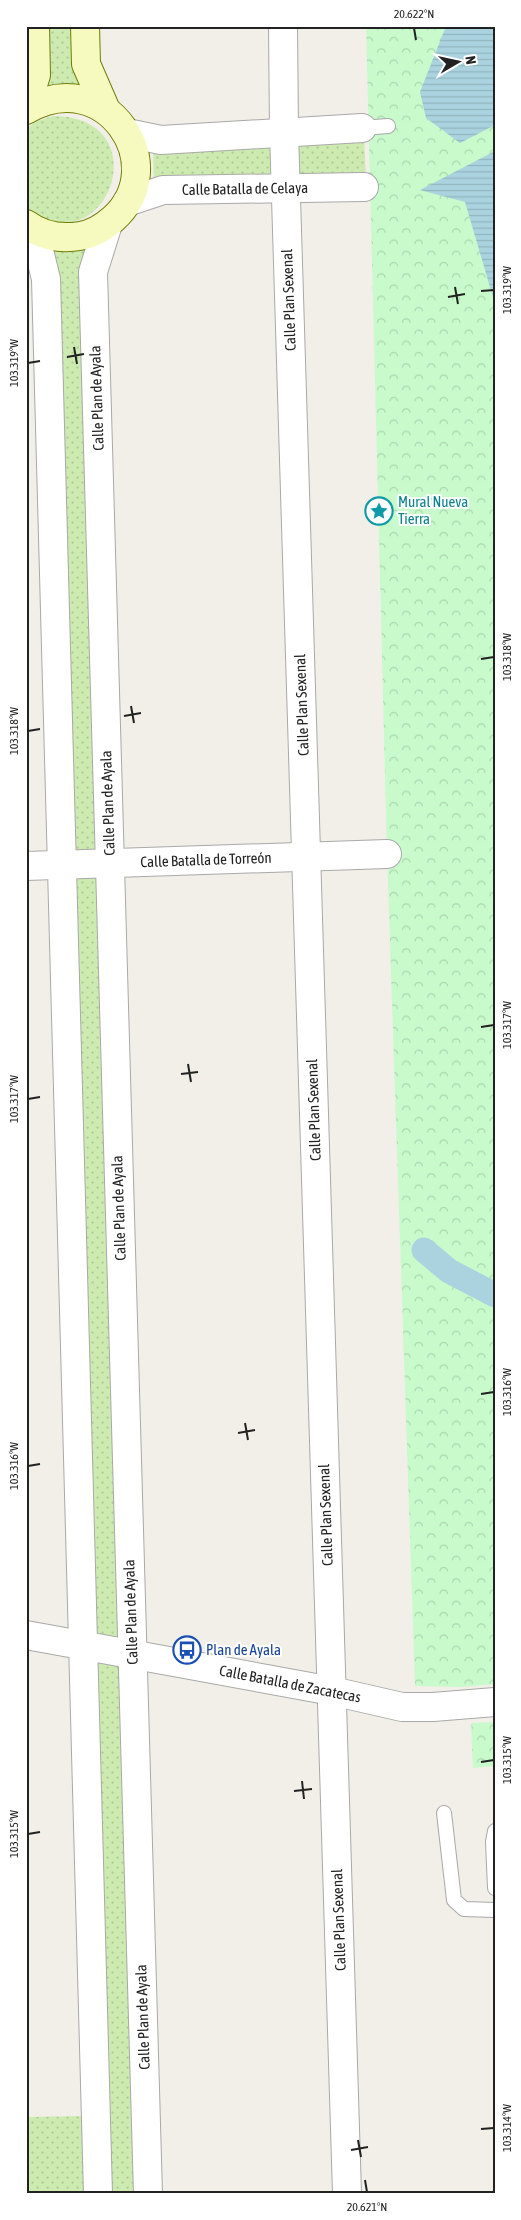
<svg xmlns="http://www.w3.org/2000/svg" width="521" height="2220" viewBox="0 0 521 2220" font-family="'Asap Condensed',sans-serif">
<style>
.grass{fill:url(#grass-dots)}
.park{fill:url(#park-crowns)}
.water{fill:url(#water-rules)}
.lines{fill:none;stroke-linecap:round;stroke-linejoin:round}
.canal{stroke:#aad3df;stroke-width:25}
.lane-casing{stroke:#a9a9a9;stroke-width:16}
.street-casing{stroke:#a9a9a9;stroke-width:30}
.secondary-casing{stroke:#707d05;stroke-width:30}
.lane{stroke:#fff;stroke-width:14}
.street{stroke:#fff;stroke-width:28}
.secondary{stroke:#f7fabf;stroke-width:28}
.ticks{fill:none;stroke:#222;stroke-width:2}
.labels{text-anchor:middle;stroke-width:4;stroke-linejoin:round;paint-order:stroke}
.street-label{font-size:15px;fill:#222;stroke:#fff}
.culture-label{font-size:15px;fill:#0d838f;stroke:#fff;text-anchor:start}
.transit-label{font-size:15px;fill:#164399;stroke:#fff;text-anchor:start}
.neatline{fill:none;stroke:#222;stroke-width:2}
.ticks-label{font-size:12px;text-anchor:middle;fill:#222}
</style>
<defs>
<pattern id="grass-dots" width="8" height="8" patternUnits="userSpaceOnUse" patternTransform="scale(1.25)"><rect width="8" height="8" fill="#cdebb0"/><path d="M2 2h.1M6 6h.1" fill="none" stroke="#b0c997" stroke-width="1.8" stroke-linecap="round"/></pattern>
<pattern id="park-crowns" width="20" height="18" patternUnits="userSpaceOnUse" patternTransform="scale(1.25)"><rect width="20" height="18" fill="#c8facc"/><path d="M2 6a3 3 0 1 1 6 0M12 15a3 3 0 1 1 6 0" fill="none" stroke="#acd6af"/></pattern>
<pattern id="water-rules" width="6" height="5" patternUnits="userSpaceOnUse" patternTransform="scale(1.25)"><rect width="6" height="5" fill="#aad3df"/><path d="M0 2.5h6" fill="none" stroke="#92b5bf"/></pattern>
</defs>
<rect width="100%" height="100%" fill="#f2efe9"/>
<g class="grass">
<path d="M39 26H85L102 102 37 103Z"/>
<path d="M53 116C161 116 108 269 26 209V129L37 121Z"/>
<path d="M364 136 366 179 290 182 288 139Z"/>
<path d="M281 139 283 182 154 187 153 144Z"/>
<path d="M101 229 104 859 68 860 43 234Z"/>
<path d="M109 863 132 1648 83 1645 68 864Z"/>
<path d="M90 1652 132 1654 148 2194H101Z"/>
<path d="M84 2116 91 2194H26V2117Z"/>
</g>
<g class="park">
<path d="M366 26H495V1684L462 1687 415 1686 387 854Z"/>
<path d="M495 1722V1766L473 1768 471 1723Z"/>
</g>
<g class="water">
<path d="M446 26H495V125L460 143 426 118 420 92Z"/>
<path d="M495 151V304L465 202 420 190Z"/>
</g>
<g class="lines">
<path class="canal" d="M424 1250 449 1271 495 1295"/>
<g class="lane-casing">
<g id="lane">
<path d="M362 128 388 126"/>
<path d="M444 1813 454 1900 464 1909 495 1910"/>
<path d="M495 1831 493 1842 495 1888"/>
</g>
</g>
<g class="street-casing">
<g id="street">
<path d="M283 26 284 132 347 2194"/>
<path d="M127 133 161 140 362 128"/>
<path d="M127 202 163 190 364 187"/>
<path d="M108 224 93 272 148 2194"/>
<path d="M34 230 46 279 98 2194"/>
<path d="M26 866 387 854"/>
<path d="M26 1635 332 1691 402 1707H433L495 1702"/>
</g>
</g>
<g class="secondary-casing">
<g id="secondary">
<path d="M85 26 86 64 106 110"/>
<path d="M26 107 36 75 35 26"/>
<path d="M26 110C106 63 173 166 113 219 104 227 93 234 80 236 61 239 42 236 26 224"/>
</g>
</g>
<use href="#lane" class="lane"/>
<use href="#street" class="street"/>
<use href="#secondary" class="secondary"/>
</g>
<path class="ticks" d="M414 28 416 40M455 287 458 304M481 291 494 290M448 297 465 294M74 347 77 364M67 357 84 354M28 363 40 361M481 659 494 657M131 706 134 723M124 716 141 713M28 731 40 729M481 1027 494 1025M188 1064 191 1082M181 1074 198 1072M28 1099 40 1097M481 1394 494 1392M245 1423 248 1440M238 1433 255 1430M28 1466 40 1464M481 1762 494 1760M302 1781 304 1799M294 1791 312 1789M28 1834 40 1832M481 2129 494 2128M358 2140 361 2157M351 2150 368 2147M365 2180 367 2192"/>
<defs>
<g id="sight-ring" transform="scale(1.4375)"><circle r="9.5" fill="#fff" stroke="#0f9aa8" stroke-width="1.5"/><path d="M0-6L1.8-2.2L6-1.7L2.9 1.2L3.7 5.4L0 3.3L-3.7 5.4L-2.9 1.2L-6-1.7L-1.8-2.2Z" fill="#0f9aa8"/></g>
<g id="bus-ring" transform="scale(1.4375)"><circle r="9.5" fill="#fff" stroke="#1a4fb4" stroke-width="1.5"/><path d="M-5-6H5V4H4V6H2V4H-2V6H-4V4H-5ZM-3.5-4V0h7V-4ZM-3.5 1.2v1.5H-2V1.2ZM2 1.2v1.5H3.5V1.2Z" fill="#1a4fb4"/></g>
</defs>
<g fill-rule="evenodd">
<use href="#sight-ring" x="379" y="511"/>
<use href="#bus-ring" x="187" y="1650"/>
</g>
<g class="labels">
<g class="street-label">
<text transform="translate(245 189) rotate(-1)" y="5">Calle Batalla de Celaya</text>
<text transform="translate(289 300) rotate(-92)" y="5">Calle Plan Sexenal</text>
<text transform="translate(97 398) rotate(-92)" y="5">Calle Plan de Ayala</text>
<text transform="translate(302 705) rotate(-92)" y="5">Calle Plan Sexenal</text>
<text transform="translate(108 803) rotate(-92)" y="5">Calle Plan de Ayala</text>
<text transform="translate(206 860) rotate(-2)" y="5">Calle Batalla de Torreón</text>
<text transform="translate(314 1110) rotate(-92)" y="5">Calle Plan Sexenal</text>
<text transform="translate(119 1208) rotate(-92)" y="5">Calle Plan de Ayala</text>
<text transform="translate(326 1515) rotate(-92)" y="5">Calle Plan Sexenal</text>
<text transform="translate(131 1612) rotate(-92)" y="5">Calle Plan de Ayala</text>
<text transform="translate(290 1684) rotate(11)" y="5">Calle Batalla de Zacatecas</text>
<text transform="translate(339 1920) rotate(-92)" y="5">Calle Plan Sexenal</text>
<text transform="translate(143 2017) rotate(-92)" y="5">Calle Plan de Ayala</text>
</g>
<g class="culture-label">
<text x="398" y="507">Mural Nueva<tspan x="398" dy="17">Tierra</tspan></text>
</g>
<g class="transit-label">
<text x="206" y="1655">Plan de Ayala</text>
</g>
</g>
<rect width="521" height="2220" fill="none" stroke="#ffffff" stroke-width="55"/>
<g transform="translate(458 62) rotate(81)" stroke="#ffffff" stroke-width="4" paint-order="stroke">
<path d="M0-4L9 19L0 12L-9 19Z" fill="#222222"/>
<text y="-8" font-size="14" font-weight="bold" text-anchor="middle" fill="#222222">N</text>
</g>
<rect x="28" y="28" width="466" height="2164" class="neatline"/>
<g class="ticks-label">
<text x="414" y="18">20.622°N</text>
<text transform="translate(507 290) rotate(-90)" y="4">103.319°W</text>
<text transform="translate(14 363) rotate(-90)" y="4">103.319°W</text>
<text transform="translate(507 657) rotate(-90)" y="4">103.318°W</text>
<text transform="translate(14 731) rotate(-90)" y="4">103.318°W</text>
<text transform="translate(507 1025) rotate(-90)" y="4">103.317°W</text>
<text transform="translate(14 1099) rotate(-90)" y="4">103.317°W</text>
<text transform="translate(507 1392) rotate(-90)" y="4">103.316°W</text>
<text transform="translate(14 1466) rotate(-90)" y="4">103.316°W</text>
<text transform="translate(507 1760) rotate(-90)" y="4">103.315°W</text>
<text transform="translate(14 1834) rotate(-90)" y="4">103.315°W</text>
<text transform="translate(507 2128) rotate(-90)" y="4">103.314°W</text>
<text x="367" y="2211">20.621°N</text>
</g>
</svg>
